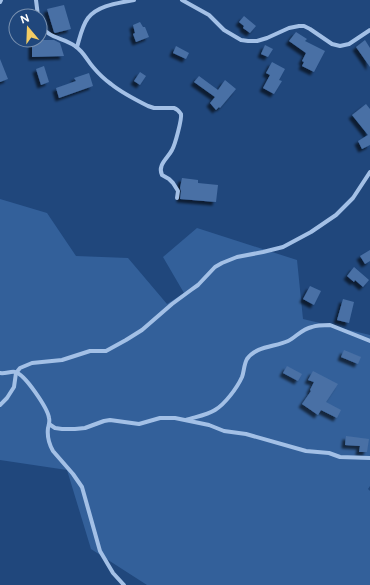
<svg xmlns="http://www.w3.org/2000/svg" width="370" height="585" viewBox="0 0 370 585" font-family="Figtree,sans-serif">
<style>
.green{fill:#33609a}
.building{fill:#4970a5;filter:url(#shadow)}
.lines{fill:none;stroke-linecap:round;stroke-linejoin:round}
.street{stroke:#a3c0e6;stroke-width:4}
</style>
<defs>
<filter id="shadow"><feDropShadow dx="-3.5" dy="3.5" stdDeviation="1" flood-color="#0009"/></filter>
</defs>
<rect width="100%" height="100%" fill="#20477c"/>
<path class="green" d="M0 199 47 213 76 256 128 258 167 304 184 293 163 257 197 228 297 260 303 319 370 335V486L368 489 370 491V585H147L91 549 67 470 0 460Z"/>
<g class="building">
<path d="M64 5 71 29 55 33 54 32 47 9Z"/>
<path d="M244 16 256 26 250 33 243 28 244 26 239 22Z"/>
<path d="M140 22 143 27H145L149 37 136 42 133 34 135 33 133 25Z"/>
<path d="M296 32 307 39 305 41 325 51 314 72 302 66 304 62 302 61 306 53 289 41Z"/>
<path d="M32 40H54L60 43 64 56 32 57Z"/>
<path d="M365 40 370 48V67L356 47Z"/>
<path d="M265 45 273 49 268 57 261 54Z"/>
<path d="M176 46 189 53 186 59 173 53Z"/>
<path d="M0 59 8 79 0 82Z"/>
<path d="M272 62 285 69 279 80 282 81 274 94 263 88 270 75 266 73Z"/>
<path d="M44 66 49 82 41 85 36 69Z"/>
<path d="M140 72 146 76 140 85 134 81Z"/>
<path d="M89 73 93 86 59 98 56 88 76 81 74 78Z"/>
<path d="M199 76 218 90 225 80 236 89 220 108 219 107 216 110 210 103 215 97 194 82Z"/>
<path d="M366 104 370 109V145L362 149 358 141 368 135 352 115Z"/>
<path d="M182 178 198 180V183L218 185 216 202 180 199 181 191 180 188Z"/>
<path d="M370 250V261L365 264 360 256Z"/>
<path d="M354 267 369 280 363 287 355 280 354 282 347 276Z"/>
<path d="M310 286 321 291 314 305 303 299Z"/>
<path d="M343 299 354 302 349 323 337 320Z"/>
<path d="M344 350 361 357 358 364 341 357Z"/>
<path d="M287 366 302 374 298 381 283 373Z"/>
<path d="M313 371 338 384 326 402 341 410 337 418 321 410 318 415 302 404 311 391 310 390 314 382 308 380Z"/>
<path d="M346 436 369 439 367 452H359L360 446 345 445Z"/>
</g>
<g class="lines">
<g class="street">
<path d="M36 0 38 16"/>
<path d="M182 0 209 15 224 30 241 40 248 41H257L267 38 289 28 299 26H304L310 29 332 44 340 46 349 44 370 30"/>
<path d="M0 2 1 0"/>
<path d="M40 23C47 39 63 37 75 46 83 51 87 60 93 67 98 73 104 79 111 84 122 93 136 100 148 106L154 108H174C177 109 179 111 181 114 182 119 175 145 172 150 168 158 157 165 162 175L169 179 173 183 178 191 177 198"/>
<path d="M77 47C80 37 82 26 88 18 98 5 119 3 134 0"/>
<path d="M0 373C5 374 11 371 15 372 25 374 48 409 49 418 50 422 49 424 48 428 47 436 49 444 53 451L73 474 82 487 100 551 113 573 124 585"/>
<path d="M0 405 7 398 14 387 16 373 20 368 32 363 62 360 90 351H106L126 340 142 330 172 304 191 290 198 285 215 267 222 263 237 257 263 252 283 247 311 232 336 215 353 198 370 172"/>
<path d="M186 420C195 417 207 415 215 410 225 404 237 388 242 377 244 372 244 364 247 359 256 346 275 347 288 341 296 337 302 329 312 327 317 325 324 325 330 325L370 341"/>
<path d="M49 424 55 428 62 429H75L85 428 104 421 110 420 139 424 160 418H175L209 425 224 431 246 434 306 451 329 453 340 457 370 458"/>
</g>
</g>
<g transform="translate(28 28) rotate(341)"><circle r="19" fill="#20477c" stroke="#7991b0"/>
<path d="M0-3L7 15L0 10L-7 15Z" fill="#f3cc64"/>
<text y="-6" font-size="11" font-weight="bold" text-anchor="middle" fill="#ffffff">N</text>
</g>
</svg>
